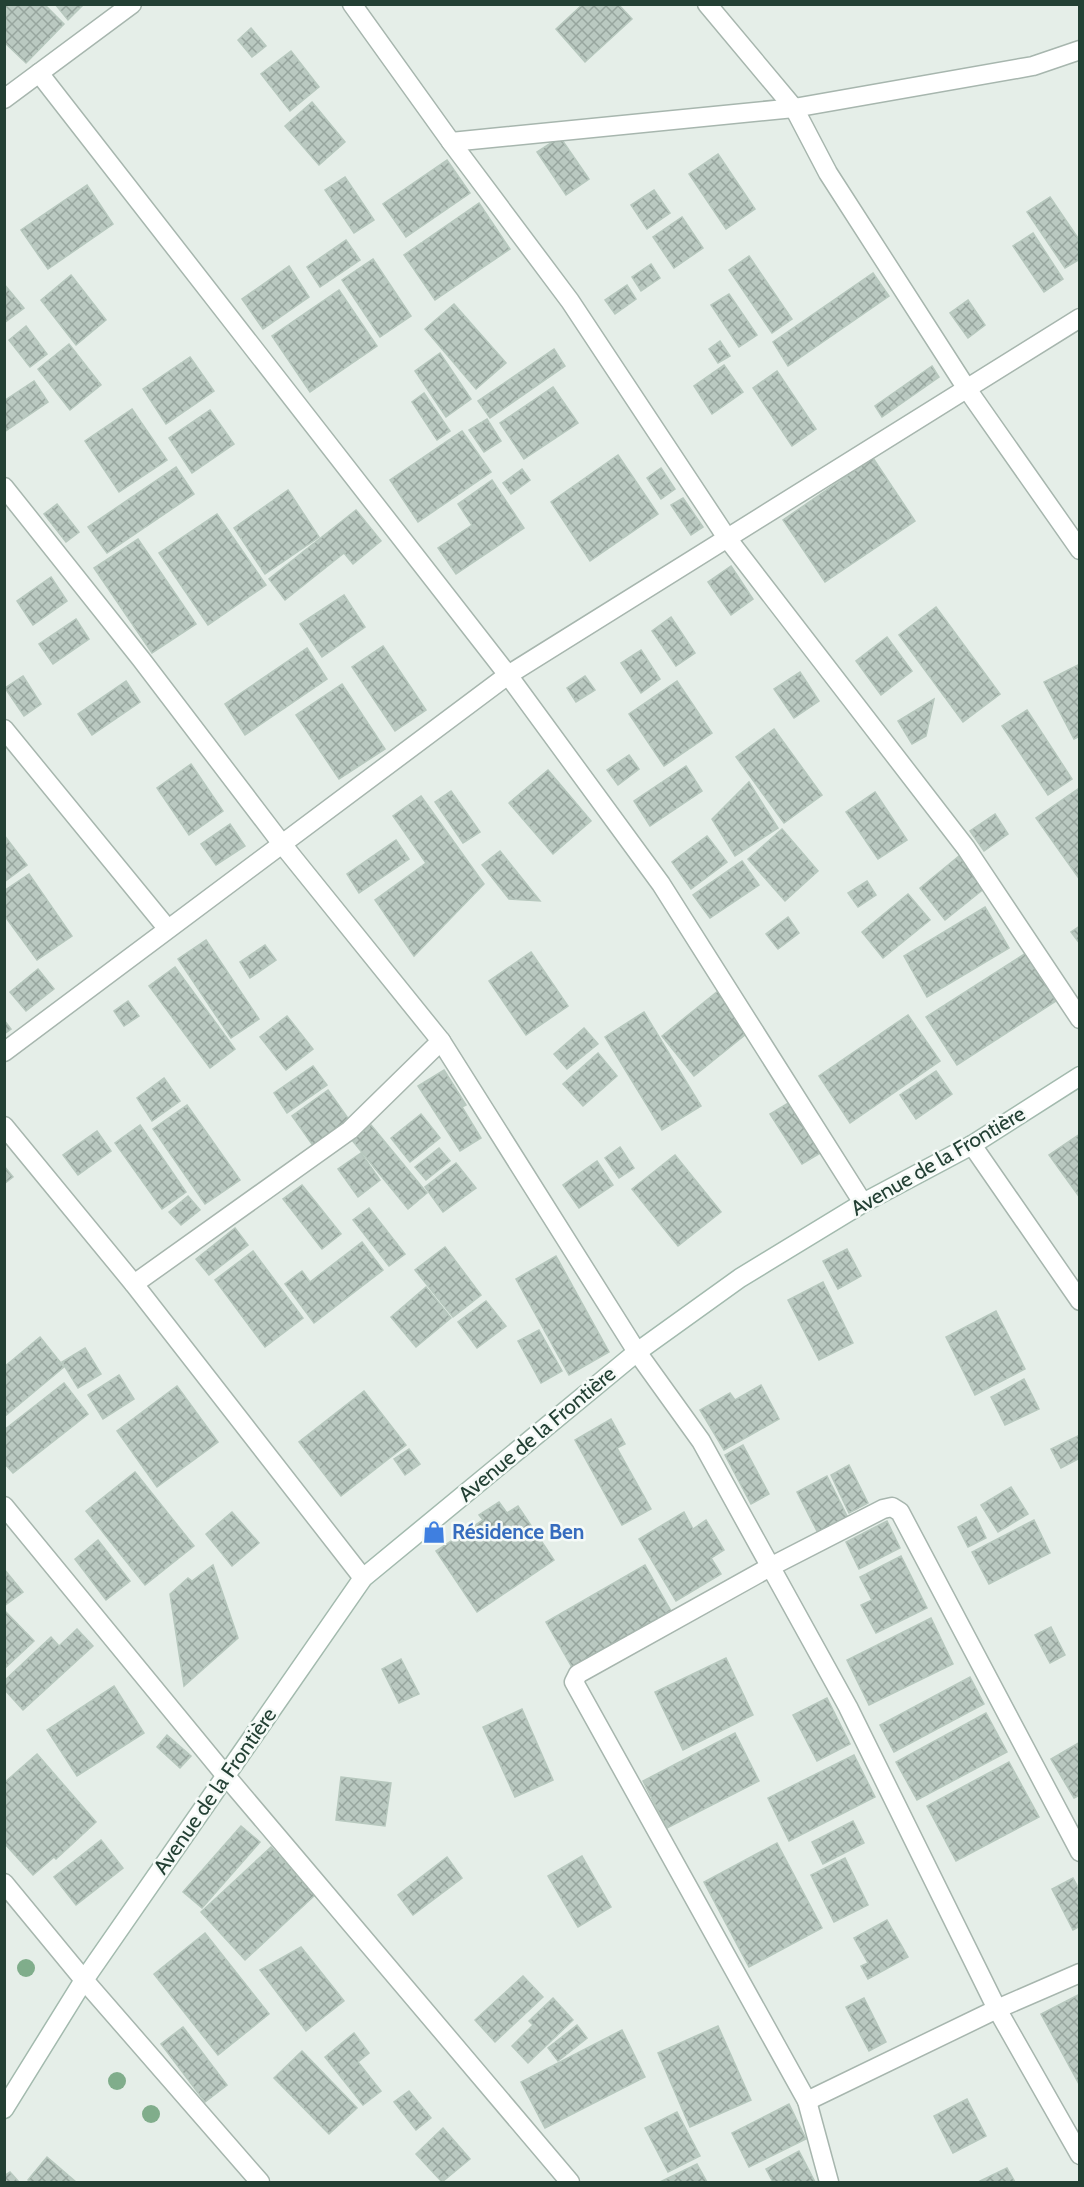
<svg xmlns="http://www.w3.org/2000/svg" width="1084" height="2187" viewBox="0 0 1084 2187" font-family="Cabin,sans-serif">
<style>
.building{fill:url(#building-cross-hatch);stroke:#b7c8be;stroke-width:1.5}
.lines{fill:none;stroke-linecap:round;stroke-linejoin:round}
.street-casing{stroke:#a7b6ae;stroke-width:21}
.secondary-casing{stroke:#a3baae;stroke-width:21}
.street{stroke:#fff;stroke-width:18}
.secondary{stroke:#fff;stroke-width:18}
.tree{fill:#80ad8b}
.labels{text-anchor:middle;stroke-width:5;stroke-linejoin:round;paint-order:stroke}
.street-label{font-size:21px;fill:#234034;stroke:#f5faf7}
.shop-label{font-size:21px;font-weight:bold;fill:#366cbe;stroke:#f5faf7;text-anchor:start}
</style>
<defs>
<pattern id="building-cross-hatch" width="8" height="8" patternUnits="userSpaceOnUse" patternTransform="scale(1.5)"><rect width="8" height="8" fill="#bac9c1"/><path d="M0 0l8 8M0 8l8-8" fill="none" stroke="#97a59e"/></pattern>
</defs>
<rect width="100%" height="100%" fill="#e5eee8"/>
<g class="building">
<path d="M4 4H44L64 24 26 63 4 42Z"/>
<path d="M55 4H84L68 20Z"/>
<path d="M583 4H618L632 19 585 62 556 29Z"/>
<path d="M251 28 266 46 252 57 238 40Z"/>
<path d="M291 51 319 87 290 111 261 74Z"/>
<path d="M312 102 345 142 319 165 285 126Z"/>
<path d="M560 137 589 179 566 195 537 152Z"/>
<path d="M718 154 755 209 726 229 689 174Z"/>
<path d="M447 160 470 193 406 237 383 204Z"/>
<path d="M345 177 374 220 354 233 325 190Z"/>
<path d="M87 185 113 224 48 269 21 230Z"/>
<path d="M654 190 670 213 647 229 631 205Z"/>
<path d="M1050 197 1080 241V259L1065 268 1027 212Z"/>
<path d="M479 203 510 249 435 300 404 255Z"/>
<path d="M682 217 703 248 674 268 653 237Z"/>
<path d="M1033 233 1063 279 1044 292 1013 246Z"/>
<path d="M346 240 360 260 320 287 307 267Z"/>
<path d="M749 256 792 319 772 333 729 270Z"/>
<path d="M373 259 411 316 380 337 342 280Z"/>
<path d="M651 264 660 278 641 291 632 277Z"/>
<path d="M289 266 309 297 263 329 242 299Z"/>
<path d="M873 273 889 296 788 366 773 342Z"/>
<path d="M71 275 106 320 76 345 41 300Z"/>
<path d="M4 284 24 308 4 323Z"/>
<path d="M627 285 636 299 615 314 605 300Z"/>
<path d="M339 290 377 346 310 392 272 336Z"/>
<path d="M729 294 757 335 739 347 711 305Z"/>
<path d="M968 300 985 325 968 338 950 313Z"/>
<path d="M454 304 506 363 476 389 425 329Z"/>
<path d="M26 326 47 354 30 367 9 340Z"/>
<path d="M720 341 730 356 718 363 709 349Z"/>
<path d="M69 344 101 385 70 410 38 369Z"/>
<path d="M554 349 565 366 490 418 478 401Z"/>
<path d="M440 353 471 399 446 417 415 371Z"/>
<path d="M190 357 214 391 166 424 143 389Z"/>
<path d="M724 365 743 392 712 414 694 386Z"/>
<path d="M932 366 939 377 882 417 875 406Z"/>
<path d="M777 371 816 429 792 446 753 388Z"/>
<path d="M34 381 48 402 4 432V401Z"/>
<path d="M553 387 578 423 524 459 500 423Z"/>
<path d="M424 393 450 431 437 440 412 402Z"/>
<path d="M132 409 167 460 119 492 85 441Z"/>
<path d="M210 410 234 444 192 473 169 438Z"/>
<path d="M487 419 501 441 484 452 469 430Z"/>
<path d="M462 431 491 472 418 522 390 480Z"/>
<path d="M618 455 658 514 590 561 551 502Z"/>
<path d="M873 458 915 521 825 582 783 520Z"/>
<path d="M176 467 194 494 107 553 88 527Z"/>
<path d="M661 468 675 489 661 499 647 478Z"/>
<path d="M522 469 530 480 511 494 503 483Z"/>
<path d="M492 480 524 528 456 574 438 548 472 525 458 504Z"/>
<path d="M288 490 319 537 265 574 234 528Z"/>
<path d="M683 498 703 527 691 535 671 505Z"/>
<path d="M57 504 79 532 66 542 44 514Z"/>
<path d="M356 510 381 541 353 564 344 553 285 600 269 579Z"/>
<path d="M217 514 266 585 208 625 159 553Z"/>
<path d="M138 539 196 624 152 653 94 568Z"/>
<path d="M731 566 753 599 731 615 708 582Z"/>
<path d="M51 577 67 601 33 625 17 601Z"/>
<path d="M344 595 365 627 322 657 300 624Z"/>
<path d="M936 607 1000 694 963 722 899 635Z"/>
<path d="M671 617 695 653 676 666 652 631Z"/>
<path d="M76 619 89 639 53 664 39 644Z"/>
<path d="M887 637 912 671 881 695 856 661Z"/>
<path d="M383 646 426 710 395 731 352 667Z"/>
<path d="M307 648 327 679 245 735 225 704Z"/>
<path d="M641 650 660 679 641 693 621 663Z"/>
<path d="M1080 664V736L1074 739 1044 682Z"/>
<path d="M800 672 819 701 794 718 774 689Z"/>
<path d="M23 676 41 704 24 716 5 688Z"/>
<path d="M585 676 595 690 576 702 567 688Z"/>
<path d="M126 681 140 702 92 735 78 714Z"/>
<path d="M677 681 712 733 664 766 629 714Z"/>
<path d="M342 684 385 749 339 779 296 715Z"/>
<path d="M934 699 926 736 912 744 898 721Z"/>
<path d="M1027 710 1072 779 1048 795 1002 726Z"/>
<path d="M774 729 822 795 784 823 736 757Z"/>
<path d="M629 755 639 769 618 785 607 770Z"/>
<path d="M191 764 223 811 189 835 157 788Z"/>
<path d="M686 766 702 791 650 826 634 801Z"/>
<path d="M548 770 591 821 553 854 509 803Z"/>
<path d="M749 782 778 828 735 856 712 819Z"/>
<path d="M1078 789 1080 791V880L1036 818Z"/>
<path d="M451 791 480 832 463 843 435 802Z"/>
<path d="M875 792 907 840 878 859 846 812Z"/>
<path d="M421 796 484 884 414 956 375 900 426 863 393 816Z"/>
<path d="M995 814 1008 834 984 851 970 831Z"/>
<path d="M230 824 245 846 216 865 201 844Z"/>
<path d="M782 829 818 871 785 901 748 859Z"/>
<path d="M4 835 27 865 4 882Z"/>
<path d="M707 836 727 862 691 889 672 862Z"/>
<path d="M396 840 409 859 359 893 347 874Z"/>
<path d="M500 851 540 901 509 899 482 865Z"/>
<path d="M959 856 985 888 945 920 920 888Z"/>
<path d="M742 861 759 885 710 918 693 895Z"/>
<path d="M29 874 72 936 37 960 4 915V891Z"/>
<path d="M867 881 876 895 858 907 848 893Z"/>
<path d="M908 894 930 920 883 958 862 932Z"/>
<path d="M985 907 1009 948 927 997 904 956Z"/>
<path d="M788 917 799 933 778 949 766 934Z"/>
<path d="M1080 926V944L1071 932Z"/>
<path d="M206 940 259 1019 231 1038 178 959Z"/>
<path d="M265 945 276 960 250 978 240 962Z"/>
<path d="M531 952 568 1006 526 1035 489 981Z"/>
<path d="M1026 953 1056 1001 957 1065 926 1017Z"/>
<path d="M175 967 235 1049 210 1068 149 986Z"/>
<path d="M38 969 54 989 26 1011 10 992Z"/>
<path d="M718 991 750 1031 694 1076 662 1036Z"/>
<path d="M128 1001 139 1016 124 1026 114 1011Z"/>
<path d="M644 1012 701 1106 662 1130 605 1037Z"/>
<path d="M908 1015 940 1061 850 1123 819 1076Z"/>
<path d="M287 1016 313 1049 286 1070 260 1037Z"/>
<path d="M4 1020 11 1029 4 1034Z"/>
<path d="M584 1028 598 1044 567 1069 554 1054Z"/>
<path d="M598 1053 617 1076 583 1106 563 1084Z"/>
<path d="M313 1066 327 1085 287 1113 274 1093Z"/>
<path d="M444 1070 466 1105 462 1107 481 1138 460 1151 418 1086Z"/>
<path d="M936 1071 952 1094 916 1119 900 1095Z"/>
<path d="M164 1078 180 1101 152 1121 137 1098Z"/>
<path d="M328 1090 350 1121 314 1147 292 1116Z"/>
<path d="M790 1102 822 1152 802 1164 770 1114Z"/>
<path d="M187 1105 240 1180 205 1204 153 1129Z"/>
<path d="M421 1114 440 1138 410 1162 391 1138Z"/>
<path d="M140 1125 186 1192 162 1209 115 1143Z"/>
<path d="M371 1125 427 1193 408 1209 352 1140Z"/>
<path d="M97 1131 111 1151 78 1175 63 1155Z"/>
<path d="M1080 1134V1198L1049 1155Z"/>
<path d="M620 1147 634 1168 619 1178 605 1158Z"/>
<path d="M439 1148 450 1161 426 1180 415 1167Z"/>
<path d="M361 1153 380 1180 358 1197 338 1169Z"/>
<path d="M675 1155 721 1212 678 1246 632 1189Z"/>
<path d="M597 1161 613 1185 579 1208 563 1185Z"/>
<path d="M456 1163 476 1188 443 1212 425 1187Z"/>
<path d="M4 1166 13 1177 4 1184Z"/>
<path d="M302 1185 341 1234 322 1249 283 1199Z"/>
<path d="M188 1196 200 1210 181 1225 169 1212Z"/>
<path d="M369 1208 405 1254 389 1266 353 1220Z"/>
<path d="M235 1228 248 1245 209 1275 196 1259Z"/>
<path d="M362 1242 383 1270 314 1323 285 1284 302 1271 310 1282Z"/>
<path d="M445 1247 481 1295 453 1317 415 1270Z"/>
<path d="M847 1249 861 1276 838 1289 823 1261Z"/>
<path d="M253 1251 303 1318 265 1347 215 1280Z"/>
<path d="M556 1256 609 1352 569 1375 516 1279Z"/>
<path d="M823 1282 853 1343 819 1360 788 1300Z"/>
<path d="M426 1287 451 1318 416 1347 391 1317Z"/>
<path d="M486 1301 506 1326 477 1348 458 1322Z"/>
<path d="M996 1311 1025 1369 975 1395 946 1337Z"/>
<path d="M539 1330 562 1371 541 1383 518 1341Z"/>
<path d="M40 1337 64 1367 4 1417V1367Z"/>
<path d="M85 1348 101 1374 78 1388 62 1362Z"/>
<path d="M119 1375 134 1399 103 1419 88 1395Z"/>
<path d="M1024 1379 1039 1409 1005 1425 991 1397Z"/>
<path d="M64 1383 88 1414 13 1473 4 1463V1430Z"/>
<path d="M761 1385 779 1419 724 1450 700 1410 730 1393 735 1400Z"/>
<path d="M177 1386 218 1442 157 1487 117 1431Z"/>
<path d="M364 1391 406 1445 341 1496 299 1442Z"/>
<path d="M611 1419 625 1444 617 1448 651 1509 622 1525 575 1440Z"/>
<path d="M1080 1435V1458L1061 1468 1051 1449Z"/>
<path d="M743 1445 769 1494 751 1504 725 1455Z"/>
<path d="M409 1449 420 1464 405 1475 394 1459Z"/>
<path d="M849 1465 868 1503 849 1513 831 1475Z"/>
<path d="M135 1472 194 1546 145 1585 86 1511Z"/>
<path d="M827 1476 850 1522 820 1537 797 1492Z"/>
<path d="M1011 1487 1028 1514 998 1532 981 1505Z"/>
<path d="M499 1502 507 1513 518 1506 554 1560 477 1612 436 1551 483 1520 479 1515Z"/>
<path d="M232 1512 259 1543 232 1566 206 1534Z"/>
<path d="M684 1512 693 1529 706 1520 724 1550 711 1558 721 1574 676 1601 639 1539Z"/>
<path d="M976 1517 986 1538 968 1547 958 1527Z"/>
<path d="M1034 1520 1050 1553 989 1584 972 1552Z"/>
<path d="M887 1521 900 1548 859 1569 846 1542Z"/>
<path d="M98 1540 130 1581 106 1600 75 1559Z"/>
<path d="M901 1556 927 1608 876 1633 861 1605 872 1600 860 1577Z"/>
<path d="M213 1565 238 1638 184 1686 170 1594 188 1578 192 1581Z"/>
<path d="M645 1565 671 1611 573 1669 546 1622Z"/>
<path d="M4 1569 23 1592 4 1606Z"/>
<path d="M4 1610 34 1641 4 1669Z"/>
<path d="M931 1618 953 1664 869 1705 847 1660Z"/>
<path d="M1051 1627 1065 1655 1050 1663 1035 1635Z"/>
<path d="M77 1629 93 1646 23 1710 4 1689V1681L51 1637 59 1646Z"/>
<path d="M726 1658 753 1715 683 1750 655 1692Z"/>
<path d="M401 1659 419 1694 399 1703 382 1669Z"/>
<path d="M970 1677 984 1704 894 1752 880 1725Z"/>
<path d="M114 1686 144 1733 77 1776 47 1730Z"/>
<path d="M827 1698 850 1744 817 1761 793 1715Z"/>
<path d="M522 1709 553 1780 515 1797 483 1727Z"/>
<path d="M986 1713 1007 1752 917 1800 896 1762Z"/>
<path d="M735 1733 759 1781 667 1828 643 1781Z"/>
<path d="M167 1735 191 1756 180 1768 157 1747Z"/>
<path d="M1080 1742V1795L1074 1798 1051 1759Z"/>
<path d="M37 1754 96 1822 56 1859 54 1857 33 1875 4 1843V1783Z"/>
<path d="M854 1755 875 1797 789 1841 768 1798Z"/>
<path d="M1009 1762 1039 1817 956 1861 927 1806Z"/>
<path d="M341 1777 391 1783 385 1826 336 1820Z"/>
<path d="M853 1821 864 1843 823 1864 812 1842Z"/>
<path d="M241 1826 260 1842 202 1908 183 1892Z"/>
<path d="M101 1840 123 1868 76 1905 54 1877Z"/>
<path d="M777 1843 822 1928 749 1967 704 1882Z"/>
<path d="M271 1847 315 1895 245 1960 201 1912Z"/>
<path d="M582 1856 611 1907 578 1927 548 1876Z"/>
<path d="M447 1857 462 1878 413 1915 398 1895Z"/>
<path d="M845 1858 868 1905 834 1922 811 1875Z"/>
<path d="M1073 1878 1080 1891V1926L1073 1930 1052 1889Z"/>
<path d="M887 1920 908 1957 868 1979 861 1966 868 1963 854 1938Z"/>
<path d="M205 1933 269 2014 218 2055 154 1974Z"/>
<path d="M301 1947 344 2001 306 2031 260 1970Z"/>
<path d="M523 1976 543 1997 495 2042 475 2020Z"/>
<path d="M1080 1994V2086L1041 2014Z"/>
<path d="M553 1998 573 2020 528 2063 512 2046 533 2025 529 2021Z"/>
<path d="M864 1998 886 2042 869 2051 846 2007Z"/>
<path d="M577 2025 587 2038 558 2061 548 2048Z"/>
<path d="M718 2026 751 2100 690 2127 658 2053Z"/>
<path d="M183 2027 227 2085 205 2102 161 2044Z"/>
<path d="M622 2030 645 2077 545 2128 521 2082Z"/>
<path d="M354 2033 369 2053 358 2062 381 2091 363 2105 325 2057Z"/>
<path d="M302 2051 357 2108 329 2134 274 2078Z"/>
<path d="M409 2091 431 2118 416 2130 394 2102Z"/>
<path d="M967 2099 986 2136 953 2153 934 2116Z"/>
<path d="M789 2104 806 2139 749 2167 732 2133Z"/>
<path d="M677 2112 700 2156 668 2172 645 2128Z"/>
<path d="M443 2128 470 2159 442 2182 416 2154Z"/>
<path d="M799 2151 815 2182H773L766 2169Z"/>
<path d="M47 2157 76 2182H30L28 2180Z"/>
<path d="M697 2164 707 2182H660Z"/>
<path d="M1007 2168 1015 2182H981L980 2181Z"/>
<path d="M10 2172 19 2182H4V2176Z"/>
</g>
<g class="lines">
<g class="street-casing">
<g id="street">
<path d="M352 4 451 142 570 301 727 538 966 848 1080 1019"/>
<path d="M707 4 794 108 828 173 967 389 1080 550"/>
<path d="M39 73 508 675 661 884 863 1203"/>
<path d="M4 99 132 4"/>
<path d="M451 142 794 108 1033 66 1080 50"/>
<path d="M4 487 141 659 282 844 441 1041 637 1352 701 1441 848 1707 997 2009 1080 2155"/>
<path d="M4 729 167 928"/>
<path d="M4 1052 508 675 1080 318"/>
<path d="M4 1126 134 1284 363 1578"/>
<path d="M972 1145 1080 1301"/>
<path d="M134 1284 350 1130 441 1041"/>
<path d="M4 1506 226 1776 570 2182"/>
<path d="M4 1883 84 1980 260 2182"/>
<path d="M807 2101 997 2009 1080 1973"/>
<path d="M829 2182 807 2101 574 1682 578 1674 770 1567 883 1509 892 1507 900 1512 1080 1852"/>
</g>
</g>
<g class="secondary-casing">
<path id="secondary" d="M4 2109 84 1980 363 1578 637 1352 740 1278 863 1203 972 1145 1080 1076"/>
</g>
<use href="#street" class="street"/>
<use href="#secondary" class="secondary"/>
</g>
<g class="tree">
<circle cx="26" cy="1968" r="9"/>
<circle cx="117" cy="2081" r="9"/>
<circle cx="151" cy="2114" r="9"/>
</g>
<defs>
<g id="shop-bare" transform="scale(1.8)"><path d="M-5-2.5h2.3a2.7 3.5 0 0 1 5.4 0H5L5.5 6h-11ZM-1.5-2.5h3a1.5 2.3 0 0 0-3 0Z" fill="#3f7fe0" stroke="#f5faf7" stroke-width="2.5" paint-order="stroke"/></g>
</defs>
<g fill-rule="evenodd">
<use href="#shop-bare" x="434" y="1532"/>
</g>
<g class="labels">
<g class="street-label">
<text transform="translate(938 1161) rotate(-30)" y="7">Avenue de la Frontière</text>
<text transform="translate(537 1434) rotate(-40)" y="7">Avenue de la Frontière</text>
<text transform="translate(215 1791) rotate(-55)" y="7">Avenue de la Frontière</text>
</g>
<g class="shop-label">
<text x="452" y="1539">Résidence Ben</text>
</g>
</g>
<rect width="1084" height="2187" fill="none" stroke="#234034" stroke-width="12"/>
</svg>
